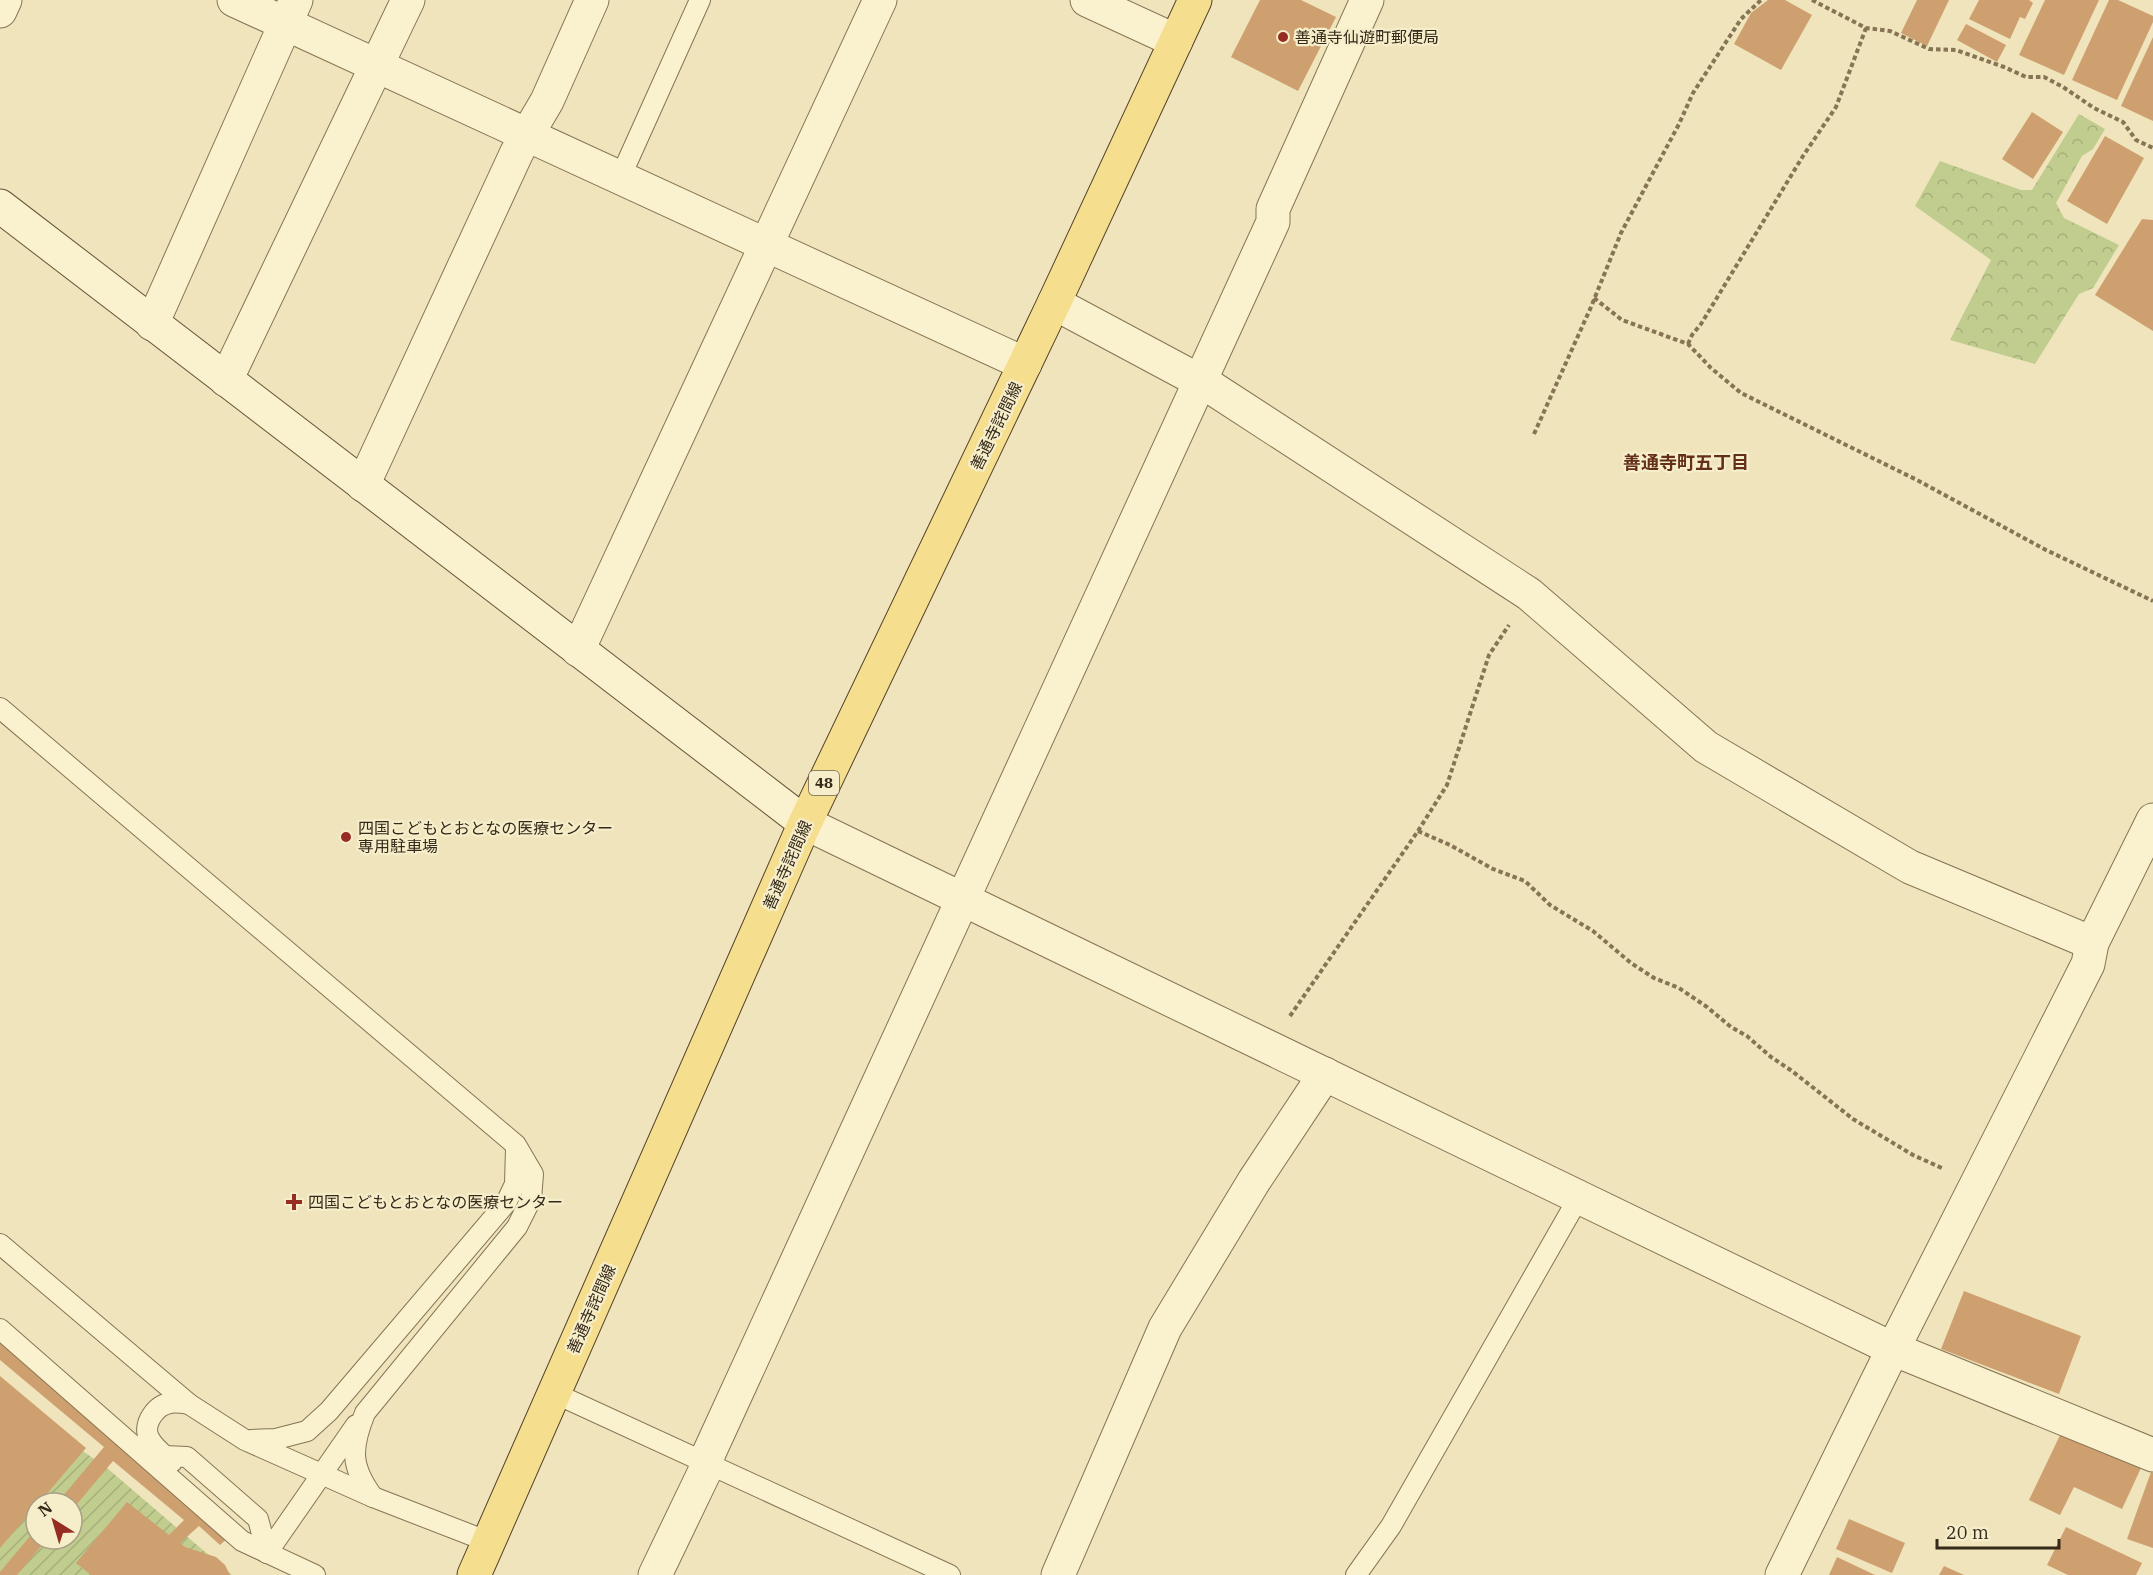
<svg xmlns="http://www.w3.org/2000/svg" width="2153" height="1575" viewBox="0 0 2153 1575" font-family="'IBM Plex Serif','Noto Sans JP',serif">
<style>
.forest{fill:url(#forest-crowns)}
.garden{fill:url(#garden-furrows);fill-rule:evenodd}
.building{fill:#cfa06f}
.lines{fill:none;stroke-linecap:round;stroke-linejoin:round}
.lane-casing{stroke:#867454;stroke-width:22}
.street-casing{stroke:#867454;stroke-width:35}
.secondary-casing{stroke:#685438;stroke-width:35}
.primary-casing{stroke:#534129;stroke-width:35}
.path{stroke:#867454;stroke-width:4;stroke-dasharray:4.5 3;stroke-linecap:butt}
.lane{stroke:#faf1ce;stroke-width:20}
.street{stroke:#faf1ce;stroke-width:33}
.secondary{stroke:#faf1ce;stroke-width:33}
.primary{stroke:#f5df8f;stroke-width:33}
.poi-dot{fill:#972c22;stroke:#f6eeca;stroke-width:2}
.labels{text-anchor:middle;stroke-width:4.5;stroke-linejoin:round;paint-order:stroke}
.shield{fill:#f6eeca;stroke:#6f644f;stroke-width:1.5}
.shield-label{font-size:15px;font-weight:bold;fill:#35291a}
.poi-label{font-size:16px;fill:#35291a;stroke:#f6eeca;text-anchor:start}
.street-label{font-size:16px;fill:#35291a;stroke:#f6eeca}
.neighbourhood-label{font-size:18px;font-weight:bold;fill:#632f18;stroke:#f6eeca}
</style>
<defs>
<pattern id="forest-crowns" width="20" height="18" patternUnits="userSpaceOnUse" patternTransform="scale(1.5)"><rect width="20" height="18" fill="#c0cd8f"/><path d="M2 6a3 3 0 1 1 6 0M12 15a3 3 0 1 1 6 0" fill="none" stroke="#a6b07b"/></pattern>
<pattern id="garden-furrows" width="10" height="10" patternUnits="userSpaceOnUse" patternTransform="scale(1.5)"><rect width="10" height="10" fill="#c0cd8f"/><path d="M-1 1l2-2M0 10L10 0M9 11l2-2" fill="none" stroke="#a6b07b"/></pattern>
</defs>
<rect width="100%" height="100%" fill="#efe4bb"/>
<path class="forest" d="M2079 114 2105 129 2093 149 2082 156 2056 203 2064 218 2119 245 2093 288 2079 294 2035 364 1950 340 1991 260 1915 206 1940 161 2021 190H2032Z"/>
<path class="garden" d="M0 1393 107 1468 232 1575H0ZM36 1503H72V1539H36Z"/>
<g class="building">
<path d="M1260 0H1301L1336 17 1298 91 1231 57Z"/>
<path d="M1768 0H1785L1812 15 1781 70 1734 44 1751 13Z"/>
<path d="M1917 0H1949L1927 46 1901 33Z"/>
<path d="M1979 0H2029L2033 3 2025 19 2020 17 2010 39 1969 19Z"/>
<path d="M2045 0H2099L2064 75 2019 55Z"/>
<path d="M2109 0H2118L2153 16V22L2117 100 2072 80Z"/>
<path d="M1966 24 2006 45 1997 62 1957 40Z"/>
<path d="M2153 37V121L2121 106Z"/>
<path d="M2032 112 2063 132 2033 179 2002 159Z"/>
<path d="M2105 136 2144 158 2107 224 2067 201Z"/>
<path d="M2142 219 2153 220V331L2095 295Z"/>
<path d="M1964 1291 2081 1336 2059 1394 1941 1349Z"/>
<path d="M0 1336 232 1534 220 1545 199 1526 180 1543 185 1547 216 1557 225 1565 230 1575H91L76 1563 127 1502 169 1535 184 1520 113 1461 72 1510V1503H57L104 1447 0 1360Z"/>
<path d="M0 1376 86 1448 39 1503H36V1506L0 1548Z"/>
<path d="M2062 1431 2141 1468 2122 1509 2074 1487 2060 1515 2029 1500Z"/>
<path d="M2151 1472 2153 1473V1548L2127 1539Z"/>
<path d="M1849 1519 1905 1543 1892 1573 1836 1549Z"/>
<path d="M2066 1527 2142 1563 2136 1575H2068L2047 1565Z"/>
<path d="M36 1529V1539H47L17 1575H0V1572Z"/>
<path d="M1837 1557 1875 1575H1829Z"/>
<path d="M1944 1566 1964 1575H1939Z"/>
</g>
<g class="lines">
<g class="lane-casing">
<g id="lane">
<path d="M620 178 700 0"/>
<path d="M0 708 516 1145 533 1174 531 1199 517 1227 365 1413C351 1448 350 1466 373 1497"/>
<path d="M0 1244 189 1404 245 1440 373 1497 489 1542"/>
<path d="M0 1329 242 1541 315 1575"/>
<path d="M554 1393 950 1575"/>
<path d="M251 1440 276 1439 307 1431 329 1411 506 1203 515 1184 516 1148"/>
<path d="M165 1456 187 1457 258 1519 267 1553"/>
<path d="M172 1462C164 1455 154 1448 149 1438 142 1424 156 1405 170 1403 176 1402 183 1403 189 1404"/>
<path d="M267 1553 356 1425"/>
<path d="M1356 1575 1391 1526 1579 1197"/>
</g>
</g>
<g class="street-casing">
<g id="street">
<path d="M234 0 1025 364"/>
<path d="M1087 0 1176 41"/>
<path d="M0 11 5 0"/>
<path d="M1054 303 1209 386 1529 594 1706 747 1910 867 2092 943"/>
<path d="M152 324 296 0"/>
<path d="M226 380 408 0"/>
<path d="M363 485 517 152 547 101 592 0"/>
<path d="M578 650 880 0"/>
<path d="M805 823 1893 1349 2153 1455"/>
<path d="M655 1575 704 1473 709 1453 1273 222V209L1367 0"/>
<path d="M1058 1575 1165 1328 1254 1181 1325 1074"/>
<path d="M1782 1575 1893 1349 2088 964 2092 943 2153 820"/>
</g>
</g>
<g class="secondary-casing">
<path id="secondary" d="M0 206 805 823"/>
</g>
<g class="primary-casing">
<path id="primary" d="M474 1575 805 823 1054 303 1195 0"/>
</g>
<g class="path">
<path d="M1812 0 1866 28 1890 31 1929 49 1956 50 2004 67 2026 77H2044L2063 87 2094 108 2123 122 2136 140 2153 148"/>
<path d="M1594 298 1622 320 1688 344 1711 368 1741 393 1917 480 2046 550 2153 601"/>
<path d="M1688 344 1692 335 1701 324 1803 156 1836 107 1866 28"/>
<path d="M1534 434 1591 307 1621 233 1679 124 1693 93 1741 19 1761 0"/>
<path d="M1418 831 1450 845 1493 869 1525 881 1550 905 1593 931 1631 963 1654 978 1679 988 1707 1007 1731 1027 1747 1036 1771 1057 1792 1071 1853 1119 1913 1155 1944 1169"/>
<path d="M1290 1016 1418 831 1447 785 1489 655 1509 625"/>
</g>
<use href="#lane" class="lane"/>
<use href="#street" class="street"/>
<use href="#secondary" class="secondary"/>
<use href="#primary" class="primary"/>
</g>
<g class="poi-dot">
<circle cx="1283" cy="37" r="6"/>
<circle cx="346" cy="837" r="6"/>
<path d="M291 1193h6v6h6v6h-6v6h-6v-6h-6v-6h6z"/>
</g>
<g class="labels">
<rect class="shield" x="809" y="771" width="30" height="24" rx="4.5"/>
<g class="shield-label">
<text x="824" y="788">48</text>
</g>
<g class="poi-label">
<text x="1295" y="43">善通寺仙遊町郵便局</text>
<text x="358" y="834">四国こどもとおとなの医療センター<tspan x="358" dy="18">専用駐車場</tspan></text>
<text x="308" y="1208">四国こどもとおとなの医療センター</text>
</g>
<g class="street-label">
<text transform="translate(996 426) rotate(-64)" y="6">善通寺詫間線</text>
<text transform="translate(787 865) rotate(-66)" y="6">善通寺詫間線</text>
<text transform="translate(591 1309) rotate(-66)" y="6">善通寺詫間線</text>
</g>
<g class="neighbourhood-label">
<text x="1686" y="469">善通寺町五丁目</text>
</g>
</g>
<g transform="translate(54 1521) rotate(323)"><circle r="28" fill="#f6eeca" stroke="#a99f84" stroke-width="1.5"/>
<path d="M0-4.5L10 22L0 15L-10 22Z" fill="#972c22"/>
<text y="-9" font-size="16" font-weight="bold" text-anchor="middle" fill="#35291a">N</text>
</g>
<path d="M1937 1539v9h122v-9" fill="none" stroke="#35291a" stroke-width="3"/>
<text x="1946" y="1539" font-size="18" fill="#35291a" stroke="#f6eeca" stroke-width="4.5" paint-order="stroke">20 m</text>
</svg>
